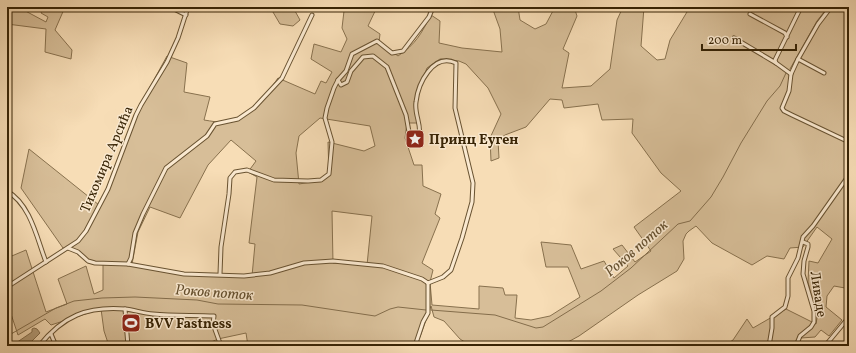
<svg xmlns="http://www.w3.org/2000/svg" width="856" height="353" viewBox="0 0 856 353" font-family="Vollkorn,serif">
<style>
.green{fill:#d7be98;stroke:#88714e;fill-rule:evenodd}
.water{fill:#b69e7a;stroke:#846d4b}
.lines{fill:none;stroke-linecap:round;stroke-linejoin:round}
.stream{stroke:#846d4b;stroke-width:1}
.street-casing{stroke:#685231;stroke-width:5}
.street{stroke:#fae9d0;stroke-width:3}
.labels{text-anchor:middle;stroke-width:3;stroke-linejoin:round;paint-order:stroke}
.poi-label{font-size:14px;font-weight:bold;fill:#382405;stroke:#fae9d0;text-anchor:start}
.street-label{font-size:14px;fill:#382405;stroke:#fae9d0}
.water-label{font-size:15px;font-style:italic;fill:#644f2e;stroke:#fae9d0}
</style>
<rect width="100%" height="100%" fill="#f7ddb6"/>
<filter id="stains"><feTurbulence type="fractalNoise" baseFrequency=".005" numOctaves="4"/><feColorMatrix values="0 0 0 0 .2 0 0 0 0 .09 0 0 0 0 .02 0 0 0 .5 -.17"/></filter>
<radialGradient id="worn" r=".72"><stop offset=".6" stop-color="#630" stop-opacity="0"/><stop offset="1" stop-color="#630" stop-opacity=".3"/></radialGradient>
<g class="green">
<path d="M7 7H18L46 22 48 17 41 13 44 7H65L55 30 72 50 71 59 45 52 46 29 7 24Z"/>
<path d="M270 7H299L295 11 300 20 293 26 280 24Z"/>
<path d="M337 7H377L368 26 380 34 379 42 398 56C416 44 421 34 431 15L440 21 439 43 462 48 502 52 500 29 492 7H518L520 20 535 29 546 24 555 7 575 10 577 16 563 49 569 53 562 88 591 86 610 69 617 20 623 7H644L641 46 657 60 665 59 670 40 690 7H849V291L845 288 834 286 827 296 826 307 842 320 829 336 821 330 815 337 801 338 796 346H724L733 340 747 319 753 328 786 309 816 324 817 318 808 282 809 261 818 263 832 239 817 227 803 247 790 248 784 259 767 256 752 265 712 243 696 226 689 231 686 234 683 241 684 259 677 271 638 295 579 336 568 342 551 346H471L460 339 444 321 434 317 431 306 420 337 414 346H248L246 333 218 339 202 346H109L104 331 101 309 51 325 45 319 18 335 7 302V258L26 250 46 312 67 304 58 279 86 266 94 294 103 290V264L89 263 70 248H63L21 188 29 149 99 205 113 174 134 116 167 56 187 63 184 92 210 97 204 120C211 121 220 123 226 122 248 116 266 96 278 78L315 94 321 81 326 83 332 72 311 59 314 44 341 52 347 39 342 28 344 11ZM440 59 459 61 466 64 488 88 501 114 490 138 491 161 499 158 498 140 505 135 526 127 550 99 562 100 564 108 598 104 602 120 633 119 632 133 661 173 681 191 634 227 651 251 635 262 622 245 613 249 628 266 614 278 604 261 581 269 571 245 541 242 546 267H568L580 297 550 316 531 320 515 318 517 295H505L503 288 479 286V309L432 305 430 282 433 270 422 263 440 218 435 214 441 194 423 186 422 165H414L405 138 407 123H417L416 106 419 89 427 68ZM320 118 370 126 375 146 364 151 328 142 329 176 323 180 299 184 296 153 299 136ZM231 140 256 161 248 172 257 177 249 243 255 244 252 276 183 275 132 264 138 232 150 207 180 218 208 165ZM332 211 372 216 367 265 333 263Z"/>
</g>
<path class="water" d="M34 328 37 329 40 333 30 343 31 346H23V343L19 346H7L11 343 13 345 32 332V329Z"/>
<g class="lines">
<g class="stream">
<path d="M790 69 817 21 828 7"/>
<path d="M431 310 495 315 536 328 543 327 601 291 631 268 678 224 690 221 711 197 723 177 741 143 767 101 780 86 786 73"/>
<path d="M7 338 11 334 56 308 74 301 102 298 135 297 197 300 218 304 302 305 375 316 390 309 398 307 426 310"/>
</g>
<g class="street-casing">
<g id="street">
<path d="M170 7 186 15"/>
<path d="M831 7 818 24 798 59 791 74 789 91 782 108 784 111 792 115 849 142"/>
<path d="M750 14 785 33 787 37"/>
<path d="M734 38 776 63"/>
<path d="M798 59 824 73"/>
<path d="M791 74 776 63 775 60 801 7"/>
<path d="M338 80 341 85 347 82 351 71 363 57 373 56 387 67 406 115 409 132 413 137 419 136C422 125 414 114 416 102 418 84 433 52 456 63L455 108 473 183 472 202 462 238 451 270 443 277 428 283"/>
<path d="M7 191C31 205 37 239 46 262"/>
<path d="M68 248 78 252 88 261 95 263 128 264 184 274 244 276 270 273 304 263 333 261 383 266 422 279 428 283"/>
<path d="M128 264 131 258 135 233 143 214 166 168 207 136 215 124 238 119 254 108 282 78 312 15"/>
<path d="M220 274 221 247 229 194 230 178 235 172 247 170 274 180 308 181 321 180 329 174 332 142 325 118 327 108 334 88 338 80 346 71 352 54 377 41 392 53 403 51 429 17 433 7"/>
<path d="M7 287 78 241 86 231 108 189 136 115 141 105 167 62 178 38 188 7"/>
<path d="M125 309 128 346"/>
<path d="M51 334 56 346"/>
<path d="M39 346C63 316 87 306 125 309 134 310 143 313 153 314 173 316 194 315 214 316L213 324 221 346"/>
<path d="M415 346 423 322 428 313V283"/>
<path d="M769 346 772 328V317L785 307 788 296V278L798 258 803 237 813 226 849 175"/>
<path d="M796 346 800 336 811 327 814 322V311L803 274 804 261 808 247V244L803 242"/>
<path d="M825 346 849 317"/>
</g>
</g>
<use href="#street" class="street"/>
</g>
<defs>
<g id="sight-square" transform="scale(1)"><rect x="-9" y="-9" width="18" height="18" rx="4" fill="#8f2418" stroke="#fae9d0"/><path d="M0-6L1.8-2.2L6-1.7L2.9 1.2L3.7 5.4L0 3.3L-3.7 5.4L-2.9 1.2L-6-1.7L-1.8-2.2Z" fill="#fff"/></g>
<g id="stadium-square" transform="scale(1)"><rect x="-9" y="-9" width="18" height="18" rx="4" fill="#8f2418" stroke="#fae9d0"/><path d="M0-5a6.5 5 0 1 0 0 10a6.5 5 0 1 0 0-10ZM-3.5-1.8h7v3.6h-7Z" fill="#fff"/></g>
</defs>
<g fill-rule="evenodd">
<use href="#sight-square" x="415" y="139"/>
<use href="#stadium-square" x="131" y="323"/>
</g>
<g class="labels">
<g class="poi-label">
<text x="429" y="144">Принц Еуген</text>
<text x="145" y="328">BVV Fastness</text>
</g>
<g class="street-label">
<text transform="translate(106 159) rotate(-67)" y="5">Тихомира Арсића</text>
<text transform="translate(819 294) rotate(81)" y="5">Ливаде</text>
</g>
<g class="water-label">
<text transform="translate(636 248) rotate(-41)" y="5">Роков поток</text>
<text transform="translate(214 292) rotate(4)" y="5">Роков поток</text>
</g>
</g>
<rect width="856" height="353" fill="none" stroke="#f7ddb6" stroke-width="24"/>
<rect x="8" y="8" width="840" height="337" fill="none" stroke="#382405" stroke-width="2"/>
<rect x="12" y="12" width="832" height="329" fill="none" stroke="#382405"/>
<path d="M702 44v6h94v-6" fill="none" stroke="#382405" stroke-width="2"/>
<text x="708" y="44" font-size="12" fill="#382405" stroke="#fae9d0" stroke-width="3" paint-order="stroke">200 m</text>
<rect width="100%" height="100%" filter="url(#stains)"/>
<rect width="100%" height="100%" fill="url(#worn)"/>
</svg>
